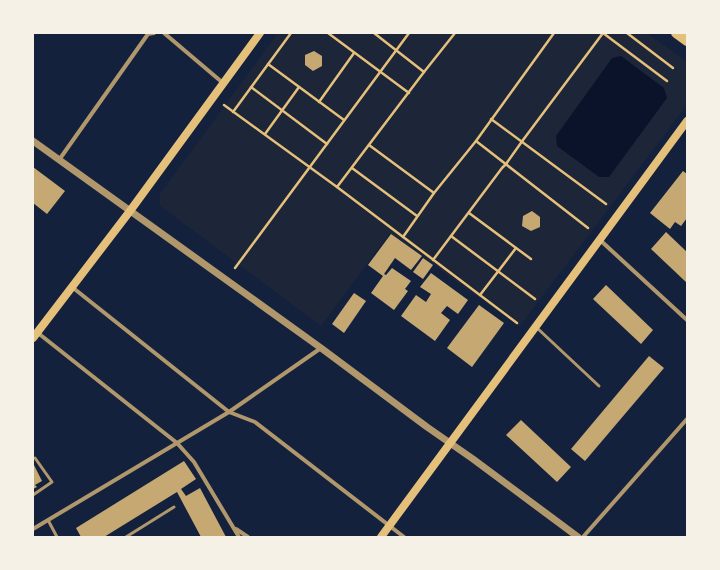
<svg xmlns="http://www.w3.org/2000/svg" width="720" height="570" viewBox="0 0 720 570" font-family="'Nunito Sans',sans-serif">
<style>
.green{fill:#1d2539}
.water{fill:#0b132b}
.building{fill:#c6a872}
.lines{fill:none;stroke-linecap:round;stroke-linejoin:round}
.path{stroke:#e5c07b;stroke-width:2.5}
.service{stroke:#b1986c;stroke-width:3}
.minor{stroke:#b1986c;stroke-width:4}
.tertiary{stroke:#b1986c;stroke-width:7}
.secondary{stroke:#e5c07b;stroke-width:8}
.primary{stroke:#e5c07b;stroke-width:10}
</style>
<rect width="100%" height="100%" fill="#14213d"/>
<path class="green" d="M278 33H647L687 62V105L519 327 390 233 321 326 160 206V194Z"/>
<path class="water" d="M621 56 664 88 667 98 609 177H599L557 146 556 136 612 58Z"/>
<g class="building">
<path d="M314 51 322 56V66L313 71 305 65V55Z"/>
<path d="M33 167 65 191 47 214 33 203Z"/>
<path d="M683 171 687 174V218L681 226 675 222 670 229 650 213Z"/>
<path d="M532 211 540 217V227L531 231 522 226 523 216Z"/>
<path d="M666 232 687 252V283L651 249Z"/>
<path d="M391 234 422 256 411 270 395 258 384 274 386 275 392 268 411 281 405 289 408 291 394 310 371 293 383 276 368 265Z"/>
<path d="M423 258 433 265 423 279 413 272Z"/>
<path d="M431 273 468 300 458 314 447 306 441 313 450 320 435 341 401 316 416 295 426 302 431 294 420 287Z"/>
<path d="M606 285 653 330 641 344 593 299Z"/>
<path d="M354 293 366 301 344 333 332 324Z"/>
<path d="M479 305 504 323 472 367 447 348Z"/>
<path d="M649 356 664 368 585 461 571 449Z"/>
<path d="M521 420 571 467 557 482 506 435Z"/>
<path d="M184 461 196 479 181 489 186 496 200 488 226 537H201L177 492 104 537H81L76 528Z"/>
<path d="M33 463 42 481 35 485 37 487 33 489Z"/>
</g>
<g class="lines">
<g class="path">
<path d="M328 33 409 93"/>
<path d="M374 33 424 72 455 33"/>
<path d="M603 33 667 81"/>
<path d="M627 33 673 68"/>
<path d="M268 64 344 120"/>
<path d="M251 87 327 144"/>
<path d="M319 102 354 53"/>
<path d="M224 105 337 187 424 72"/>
<path d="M233 112 291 33"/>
<path d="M491 119 606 204"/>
<path d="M265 134 299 87"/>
<path d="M476 141 588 228"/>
<path d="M369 145 434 193"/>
<path d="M352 168 417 216"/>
<path d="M337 187 517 323"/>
<path d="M469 213 531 259"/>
<path d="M451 236 535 299"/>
<path d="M403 237 434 193 476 141 554 33"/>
<path d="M433 260 502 168 506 164 523 140 603 33"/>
<path d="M235 268 409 33"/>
<path d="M480 295 516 248"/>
</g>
<g class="service">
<path d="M536 327 599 386"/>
<path d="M33 495 52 482 35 458"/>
<path d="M48 520 57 537"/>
<path d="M126 537 174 507"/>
</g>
<g class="minor">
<path d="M164 33 223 83"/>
<path d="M59 160 148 34 154 33"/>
<path d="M600 240 687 320"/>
<path d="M72 287 229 412 255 422 404 537"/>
<path d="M38 333 177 443 194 462 239 537"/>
<path d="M33 529 229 412 321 348"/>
<path d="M236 529 248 537"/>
<path d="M583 537 687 419"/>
</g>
<path class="tertiary" d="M33 141 321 348 427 427 473 459 578 537"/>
<g class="secondary">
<path d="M33 338 130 211 260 33"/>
<path d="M381 537 687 121"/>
</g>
<path class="primary" d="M676 33 687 41"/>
</g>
<rect width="720" height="570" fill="none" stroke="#f6f1e7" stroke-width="68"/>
</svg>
